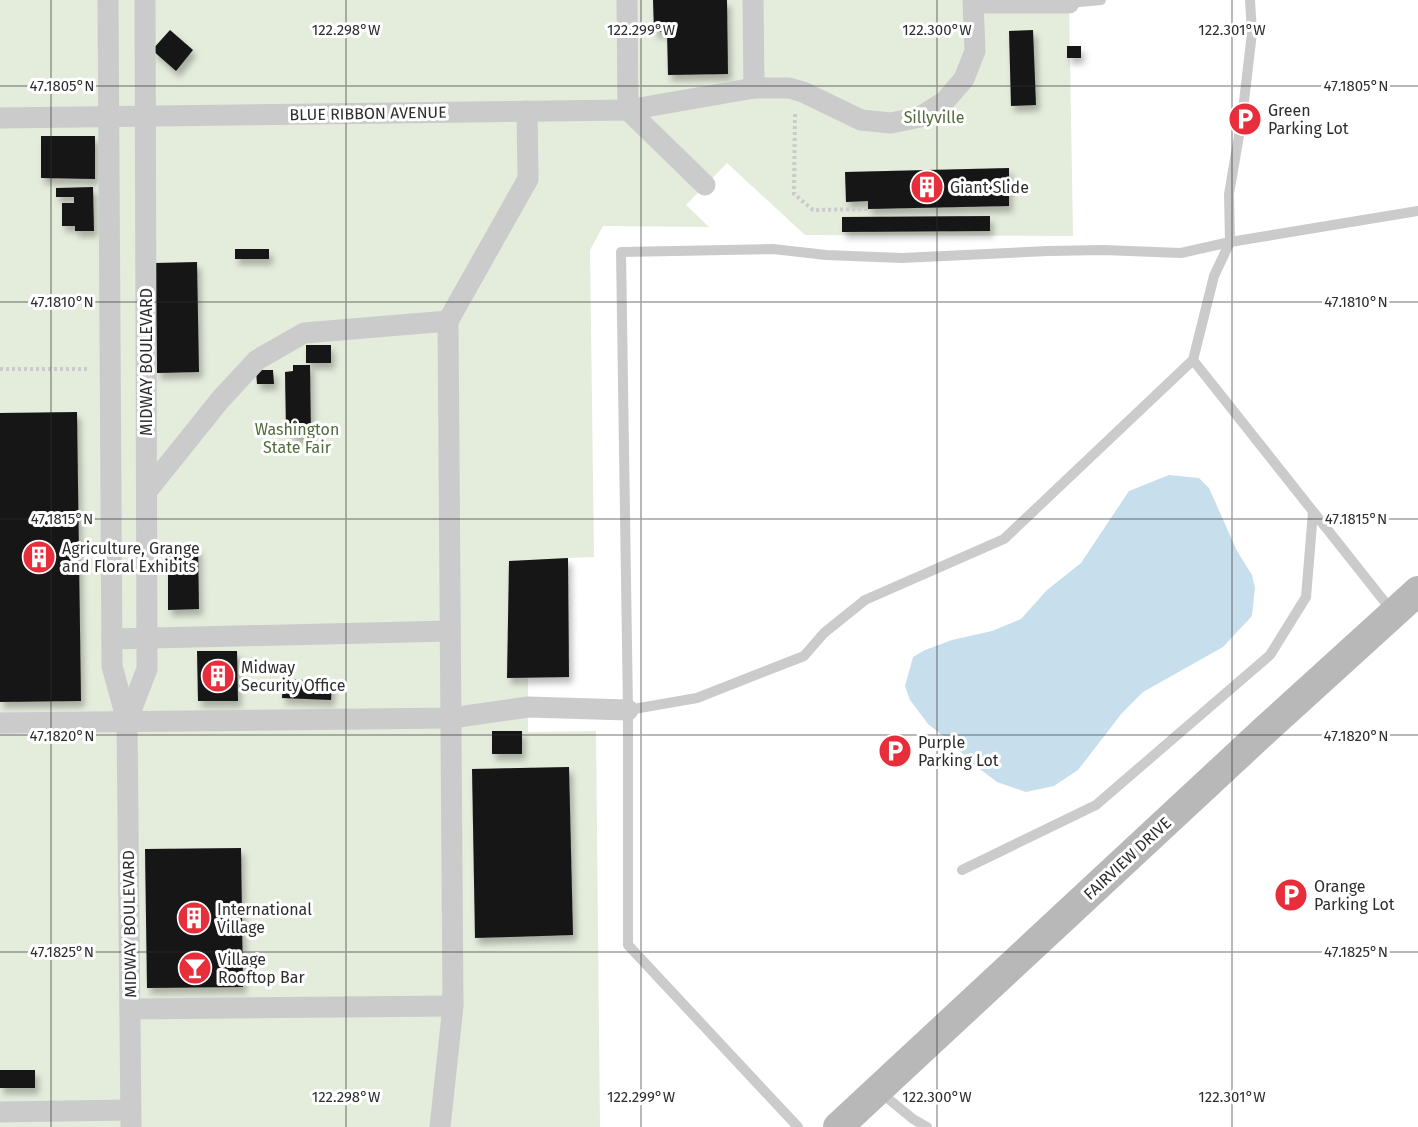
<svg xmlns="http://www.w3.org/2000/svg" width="1418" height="1127" viewBox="0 0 1418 1127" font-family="'Fira Sans',sans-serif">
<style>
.green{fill:#e4ecdc}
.water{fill:#c7deec}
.building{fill:#151515;filter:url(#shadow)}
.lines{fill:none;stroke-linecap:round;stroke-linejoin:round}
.path{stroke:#cbcbcb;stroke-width:4;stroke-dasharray:3 3;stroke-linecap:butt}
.lane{stroke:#cbcbcb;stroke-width:10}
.street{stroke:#cbcbcb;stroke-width:21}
.secondary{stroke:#b8b8b8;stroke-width:30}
.ticks{fill:none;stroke:#2e2e2e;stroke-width:1.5;stroke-opacity:0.45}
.labels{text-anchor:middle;stroke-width:6;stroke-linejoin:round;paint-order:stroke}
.poi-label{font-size:16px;fill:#2e2e2e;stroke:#fff;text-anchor:start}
.street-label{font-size:16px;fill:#2e2e2e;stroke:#fff}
.park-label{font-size:16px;fill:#516b3b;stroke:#fff}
.ticks-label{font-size:15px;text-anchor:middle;fill:#2e2e2e;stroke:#fff;stroke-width:6;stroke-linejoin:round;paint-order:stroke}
</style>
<defs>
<filter id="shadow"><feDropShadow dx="3.5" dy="6" stdDeviation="3" flood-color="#0004"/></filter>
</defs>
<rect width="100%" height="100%" fill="#fff"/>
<path class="green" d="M0 0H1069L1073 236 805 235 727 163 686 205 709 227 603 226 590 250 594 557 568 558 569 677 528 678V732L596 731 600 1127H0Z"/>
<path class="water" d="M1169 475 1199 478 1209 488 1237 551 1252 575 1255 588 1252 616 1223 647 1143 692 1122 713 1078 770 1054 786 1026 792 997 782 972 763 952 743 928 724 910 700 905 686 913 657 925 650 952 640 992 631 1021 619 1047 590 1081 563 1129 491Z"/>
<g class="building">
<path d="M653 0H727L728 74 668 75 667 32H654Z"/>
<path d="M170 30 193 50 176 71 152 50Z"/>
<path d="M1033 30 1036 105 1011 106 1009 31Z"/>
<rect x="1067" y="46" width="14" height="12"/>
<path d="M41 136H95V179L41 178Z"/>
<path d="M1009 168V206L868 209V201L846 202 845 172Z"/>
<path d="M93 187 94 231H75V226H62V203H74V197H56V188Z"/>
<path d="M990 216V231L842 232V217Z"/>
<rect x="235" y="249" width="34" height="10"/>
<path d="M197 262 199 372 157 373 155 263Z"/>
<rect x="306" y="345" width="25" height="18"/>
<path d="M293 365H310L311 438H294V432H286L285 372 293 371Z"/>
<path d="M256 370H273L274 384H257Z"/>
<path d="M77 412 81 701 0 702V413Z"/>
<path d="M198 547 199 609 168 610V548Z"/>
<path d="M568 558 569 677 507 678 509 561Z"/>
<path d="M197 651H237L238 701H198Z"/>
<path d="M283 679 332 681 331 700 282 698Z"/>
<rect x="492" y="731" width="30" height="23"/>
<path d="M569 767 573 935 475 938 472 769Z"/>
<path d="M241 848 243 987 147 988 145 849Z"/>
<rect x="0" y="1070" width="35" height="18"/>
</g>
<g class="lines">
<g class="path">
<path d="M795 114 794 194 813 210 868 209"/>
<path d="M0 369H89"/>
</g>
<g class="lane">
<path d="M1069 3 1101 0"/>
<path d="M1193 360 1392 611"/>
<path d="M628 710 697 698 804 656 824 633 865 600 1004 539 1193 360 1214 276 1230 242 1229 194 1242 118 1252 33 1250 0"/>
<path d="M962 870 1096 805 1270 655 1306 597 1313 512"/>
<path d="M880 1092 913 1119 927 1127"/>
<path d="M798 1127 628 945V710L621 252 773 249 826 255 902 258 1048 251 1103 250 1181 253 1230 242 1418 211"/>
</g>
<g class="street">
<path d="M108 0 112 666 127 721 131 1127"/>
<path d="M627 0 628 110 754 88H789L803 92 861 120 891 123 920 117 945 101 964 79 975 51 973 0"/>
<path d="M753 0 754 88"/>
<path d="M974 3H1069"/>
<path d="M0 118 628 110 705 185"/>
<path d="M147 491 220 400 257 360 304 333 448 321"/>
<path d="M112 639 450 631"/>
<path d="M127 721 147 669 145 0"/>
<path d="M0 723 451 718 528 707 628 710"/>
<path d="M130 1009 453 1006"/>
<path d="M0 1112 130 1110"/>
<path d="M440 1127 453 1006 448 321 528 179 527 111"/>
</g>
<path class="secondary" d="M838 1127 1264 731 1418 591"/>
</g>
<path class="ticks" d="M51 0V1127M346 0V1127M641 0V1127M937 0V1127M1232 0V1127M0 86H1418M0 302H1418M0 519H1418M0 735H1418M0 952H1418"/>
<defs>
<g id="parking-disc" transform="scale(1.725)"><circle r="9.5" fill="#e82e3b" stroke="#fff"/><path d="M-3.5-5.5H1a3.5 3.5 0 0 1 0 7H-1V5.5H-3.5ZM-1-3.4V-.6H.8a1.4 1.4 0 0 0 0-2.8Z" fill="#fff"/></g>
<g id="building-disc" transform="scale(1.725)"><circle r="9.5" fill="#e82e3b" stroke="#fff"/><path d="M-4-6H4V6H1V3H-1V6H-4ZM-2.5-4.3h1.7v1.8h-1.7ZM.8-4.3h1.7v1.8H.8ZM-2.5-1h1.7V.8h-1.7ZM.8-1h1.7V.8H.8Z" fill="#fff"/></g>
<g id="bar-disc" transform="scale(1.725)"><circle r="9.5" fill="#e82e3b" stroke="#fff"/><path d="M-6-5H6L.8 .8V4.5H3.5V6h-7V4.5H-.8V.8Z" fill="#fff"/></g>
</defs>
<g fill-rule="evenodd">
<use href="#parking-disc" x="1245" y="119"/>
<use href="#building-disc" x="927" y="187"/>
<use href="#building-disc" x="39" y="557"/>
<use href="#building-disc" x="218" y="676"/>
<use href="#parking-disc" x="895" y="751"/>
<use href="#parking-disc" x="1291" y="895"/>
<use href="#building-disc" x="194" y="918"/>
<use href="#bar-disc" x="195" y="968"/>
</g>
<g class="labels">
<g class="poi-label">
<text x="1268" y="116">Green<tspan x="1268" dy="18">Parking Lot</tspan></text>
<text x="950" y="193">Giant Slide</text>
<text x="62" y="554">Agriculture, Grange<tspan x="62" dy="18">and Floral Exhibits</tspan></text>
<text x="241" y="673">Midway<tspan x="241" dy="18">Security Office</tspan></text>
<text x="918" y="748">Purple<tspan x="918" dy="18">Parking Lot</tspan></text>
<text x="1314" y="892">Orange<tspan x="1314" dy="18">Parking Lot</tspan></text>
<text x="217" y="915">International<tspan x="217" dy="18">Village</tspan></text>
<text x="218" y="965">Village<tspan x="218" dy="18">Rooftop Bar</tspan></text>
</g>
<g class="street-label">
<text transform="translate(368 113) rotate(-1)" y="6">BLUE RIBBON AVENUE</text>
<text transform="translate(146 362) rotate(-90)" y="6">MIDWAY BOULEVARD</text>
<text transform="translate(1127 858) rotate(-43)" y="6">FAIRVIEW DRIVE</text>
<text transform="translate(129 924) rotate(-91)" y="6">MIDWAY BOULEVARD</text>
</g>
<g class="park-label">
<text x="934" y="123">Sillyville</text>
<text x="297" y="435">Washington<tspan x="297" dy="18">State Fair</tspan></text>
</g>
</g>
<g class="ticks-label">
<text x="346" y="35">122.298°W</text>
<text x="641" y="35">122.299°W</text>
<text x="937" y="35">122.300°W</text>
<text x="1232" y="35">122.301°W</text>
<text x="1356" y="91">47.1805°N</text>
<text x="62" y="91">47.1805°N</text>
<text x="1356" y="307">47.1810°N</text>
<text x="62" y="307">47.1810°N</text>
<text x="1356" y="524">47.1815°N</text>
<text x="62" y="524">47.1815°N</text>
<text x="1356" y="741">47.1820°N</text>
<text x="62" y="741">47.1820°N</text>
<text x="62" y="957">47.1825°N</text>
<text x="1356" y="957">47.1825°N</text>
<text x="346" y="1102">122.298°W</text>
<text x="641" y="1102">122.299°W</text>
<text x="937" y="1102">122.300°W</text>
<text x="1232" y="1102">122.301°W</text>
</g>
</svg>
